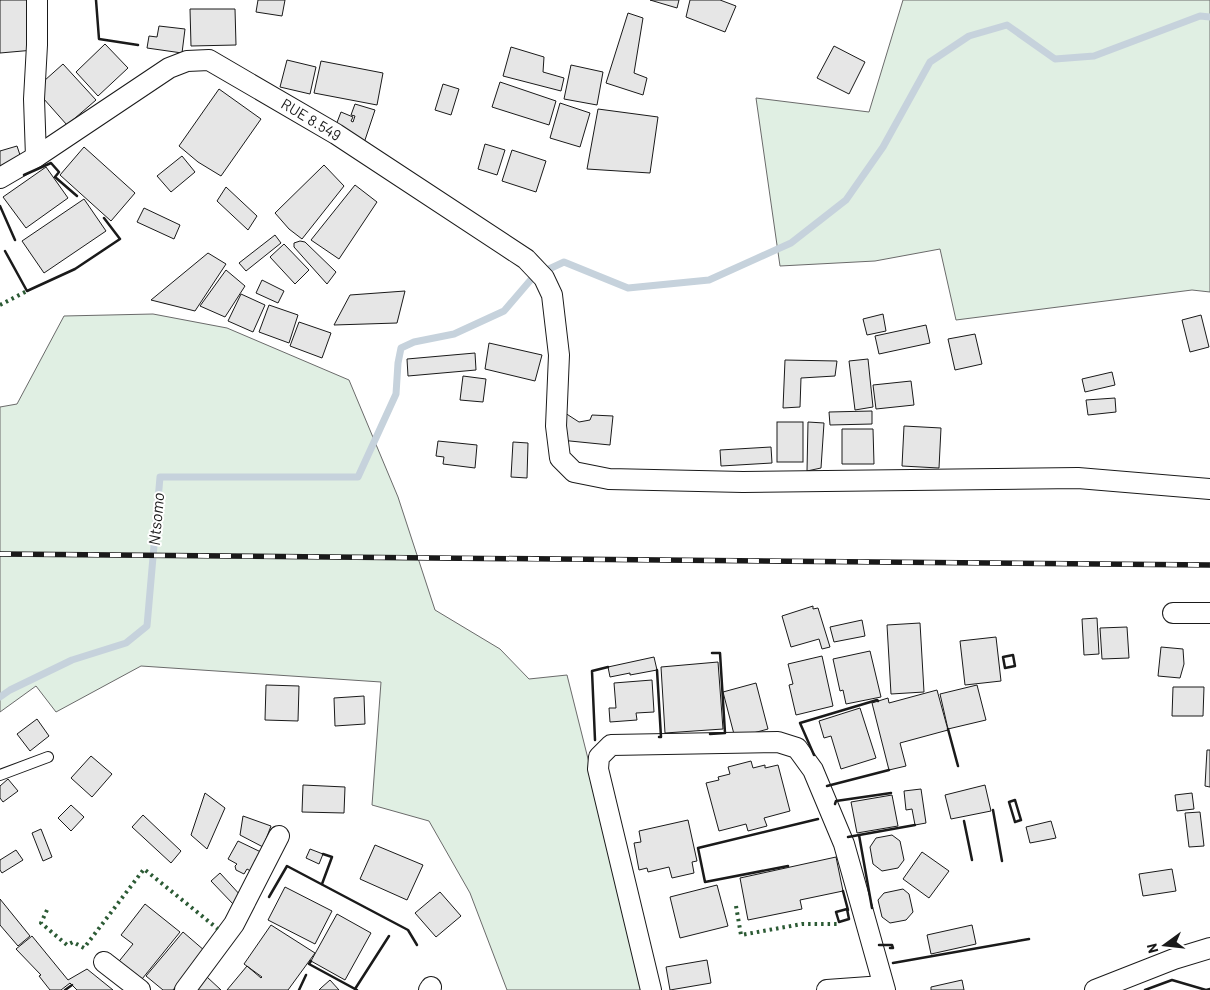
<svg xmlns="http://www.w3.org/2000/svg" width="1210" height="990" viewBox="0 0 1210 990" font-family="Barlow,sans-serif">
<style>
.green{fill:#e0efe3;stroke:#6a6a6a}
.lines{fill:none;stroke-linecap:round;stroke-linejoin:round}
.stream{stroke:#c6d2dc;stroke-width:7}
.building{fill:#e6e6e6;stroke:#1a1a1a}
.service-casing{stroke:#1a1a1a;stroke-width:12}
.minor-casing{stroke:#1a1a1a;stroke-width:22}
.service{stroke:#fff;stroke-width:10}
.minor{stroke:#fff;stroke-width:20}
.rail-casing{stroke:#1a1a1a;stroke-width:5.5}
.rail{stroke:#fff;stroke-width:4;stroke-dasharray:11;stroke-linecap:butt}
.hedge{stroke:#2b5a34;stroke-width:4;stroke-dasharray:2.5 4;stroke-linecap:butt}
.wall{stroke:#1a1a1a;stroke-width:2.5}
.labels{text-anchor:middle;stroke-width:4;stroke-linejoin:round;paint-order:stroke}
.street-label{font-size:15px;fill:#1a1a1a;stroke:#fff}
.water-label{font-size:16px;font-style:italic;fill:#1a1a1a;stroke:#fff}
</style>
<rect width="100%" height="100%" fill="#fff"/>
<g class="green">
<path d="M903 0H1210V292L1192 290 956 320 940 249 875 261 780 266 756 98 869 112Z"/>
<path d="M153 314 227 328 349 380 398 497 435 610 500 649 529 679 567 675 646 990H507L470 893 429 821 372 805 381 682 141 666 56 712 36 686 0 712V407L17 404 64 316Z"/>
</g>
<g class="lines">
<path class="stream" d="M0 697 10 690 72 660 126 643 147 626 160 477H358L396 394 398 363 401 348 414 342 454 334 504 311 534 276 564 262 628 288 709 280 791 243 846 200 883 147 930 62 969 36 1007 25 1055 59 1094 56 1200 16 1210 17"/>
</g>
<g class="building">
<path d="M0 0H30L34 50 0 53Z"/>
<path d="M258 0H285L282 16 256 12Z"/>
<path d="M650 0H679L677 8Z"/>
<path d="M690 0H720L736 6 725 32 686 17Z"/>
<path d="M190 9H235L236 45 191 46Z"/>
<path d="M628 13 643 18 634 73 647 78 643 95 606 83Z"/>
<path d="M159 26 185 29 182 53 147 48 149 36 157 37Z"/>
<path d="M105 44 128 68 98 96 76 72Z"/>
<path d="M834 46 865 62 849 94 817 78Z"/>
<path d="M511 47 544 57 543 72 564 78 561 91 503 76Z"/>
<path d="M287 60 316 67 310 94 280 87Z"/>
<path d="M321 61 383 73 377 105 314 93Z"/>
<path d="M63 64 96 100 67 125 35 89Z"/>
<path d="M571 65 603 72 597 105 564 99Z"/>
<path d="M500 82 556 101 549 125 492 107Z"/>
<path d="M443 84 459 89 451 115 435 110Z"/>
<path d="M219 89 261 119 221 176 198 162 179 146Z"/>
<path d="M560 103 590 113 580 147 550 138Z"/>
<path d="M355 104 375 110 364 143 336 125 341 112 353 117 351 121 353 122 355 116 351 115Z"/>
<path d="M598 109 658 117 650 173 587 169Z"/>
<path d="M485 144 505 150 497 175 478 169Z"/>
<path d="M17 146 22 161 0 167V151Z"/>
<path d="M84 147 135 193 111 221 60 175Z"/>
<path d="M512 150 546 161 536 192 502 181Z"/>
<path d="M182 156 195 172 171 192 157 176Z"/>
<path d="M324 165 344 186 302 239 289 229 275 213Z"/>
<path d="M46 167 68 198 26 228 3 197Z"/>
<path d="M355 185 377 202 339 259 311 240Z"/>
<path d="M226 187 257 216 248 230 217 201Z"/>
<path d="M84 199 106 231 44 273 22 241Z"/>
<path d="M144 208 180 225 174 239 137 222Z"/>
<path d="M275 235 281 243 246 271 239 263Z"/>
<path d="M300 241 305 242 336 272 327 284 294 247V243Z"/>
<path d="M284 244 309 270 295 284 270 257Z"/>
<path d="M208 253 226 264 195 311 151 300Z"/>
<path d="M226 270 245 286 225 317 200 306Z"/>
<path d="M262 280 284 291 278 303 256 293Z"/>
<path d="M405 291 397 323 334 325 350 295Z"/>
<path d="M241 294 265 305 253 332 228 321Z"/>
<path d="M269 305 298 315 289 343 259 332Z"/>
<path d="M883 314 886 331 867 335 863 319Z"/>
<path d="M1201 315 1209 347 1190 352 1182 320Z"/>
<path d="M299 322 331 333 322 358 290 346Z"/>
<path d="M926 325 930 343 879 354 875 336Z"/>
<path d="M975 334 982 364 955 370 948 339Z"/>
<path d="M489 343 542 355 535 381 485 369Z"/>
<path d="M475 353 476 370 408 376 407 359Z"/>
<path d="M868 359 873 407 855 410 849 361Z"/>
<path d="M785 360 837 361 835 376 801 378 800 407 783 408Z"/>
<path d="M1112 372 1115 385 1085 392 1082 379Z"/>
<path d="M463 376 486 379 483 402 460 400Z"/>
<path d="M911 381 914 405 876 409 873 385Z"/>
<path d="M1115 398 1116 412 1088 415 1086 400Z"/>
<path d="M562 411 579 422 590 420 592 415 613 416 610 445 560 440Z"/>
<path d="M872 411V424L830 425 829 412Z"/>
<rect x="777" y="422" width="26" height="40"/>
<path d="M808 422 824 423 821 468 807 471Z"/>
<path d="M904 426 941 428 939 468 902 466Z"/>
<path d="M842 429H873L874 464H842Z"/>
<path d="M438 441 477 445 475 468 443 464 444 457 436 456Z"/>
<path d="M513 442 528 443 527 478 511 477Z"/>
<path d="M771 447 772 463 721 466 720 450Z"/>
<path d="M813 606V609L818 608 830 647 822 649 819 639 791 647 782 616Z"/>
<path d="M1097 618 1099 654 1084 655 1082 619Z"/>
<path d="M862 620 865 636 834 642 830 627Z"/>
<path d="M920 623 924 692 891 694 887 625Z"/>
<path d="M1127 627 1129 658 1102 659 1100 628Z"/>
<path d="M996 637 1001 681 965 685 960 641Z"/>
<path d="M1161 647 1183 649 1184 664 1180 678 1158 676Z"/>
<path d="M870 651 881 697 846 704 843 690 840 691 833 659Z"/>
<path d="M822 656 833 706 796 715 789 685 793 684 788 664Z"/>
<path d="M654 657 657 670 630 675V673L610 677 608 667Z"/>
<path d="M718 662 723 729 665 733 661 667Z"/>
<path d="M652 680 654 712 636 713 637 720 610 722 609 708H616L614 683Z"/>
<path d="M756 683 768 729 735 738 723 692Z"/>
<path d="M266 685 299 686 298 721 265 720Z"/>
<path d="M977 685 986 720 948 729 940 694Z"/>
<path d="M1173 687H1204L1203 716H1172Z"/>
<path d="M937 690 948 730 900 743 906 766 889 770 872 703 888 698 889 703Z"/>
<path d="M364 696 365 724 335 726 334 698Z"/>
<path d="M860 708 876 758 841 769 831 736 824 738 819 721Z"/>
<path d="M37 719 49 736 30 751 17 734Z"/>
<path d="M1207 750H1210V787L1205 786Z"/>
<path d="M91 756 112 774 92 797 71 778Z"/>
<path d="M751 761 753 768 765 765V768L778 765 790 811 764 818 767 826 748 831 746 824 719 831 706 783 719 780 718 777 730 774 728 767Z"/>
<path d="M8 779 18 791 3 802 0 798V786Z"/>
<path d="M303 785 345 787 344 813 302 812Z"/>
<path d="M985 785 991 811 951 819 945 795Z"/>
<path d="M921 789 926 823 915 825 912 809 906 810 904 791Z"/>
<path d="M205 793 225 808 207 849 191 835Z"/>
<path d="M1192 793 1194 809 1177 811 1175 795Z"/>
<path d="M892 795 898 826 857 833 851 802Z"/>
<path d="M71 805 84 817 71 831 58 818Z"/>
<path d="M1200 812 1204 846 1189 847 1185 813Z"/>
<path d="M143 815 181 851 171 863 132 827Z"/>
<path d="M243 816 271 826 263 847 240 835Z"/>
<path d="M688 820 697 861 692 862 694 873 672 878 669 867 648 872 647 868 639 870 634 843 641 842 639 831Z"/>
<path d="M1051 821 1056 838 1030 843 1026 827Z"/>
<path d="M41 829 52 857 43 861 32 833Z"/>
<path d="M892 835 900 841 904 860 898 868 882 871 873 864 870 847 876 838Z"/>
<path d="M238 841 265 854 256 874 247 869 244 874 236 870 235 866 237 864 228 859Z"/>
<path d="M375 845 423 865 407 900 360 879Z"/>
<path d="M310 849 323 854 319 864 306 858Z"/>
<path d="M16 850 23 860 2 873 0 870V860Z"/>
<path d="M922 852 949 871 929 898 903 879Z"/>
<path d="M836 857 843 891 800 900 802 909 748 920 740 878Z"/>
<path d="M1172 869 1176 891 1143 896 1139 874Z"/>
<path d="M220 873 242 897 234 905 211 881Z"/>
<path d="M717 885 728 926 680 938 670 897Z"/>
<path d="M285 887 332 911 315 944 268 920Z"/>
<path d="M903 889 909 894 913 912 906 920 890 923 882 917 878 900 884 893Z"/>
<path d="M440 892 461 916 436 937 415 913Z"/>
<path d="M0 899 30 936 18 946 0 925Z"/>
<path d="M145 904 180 932 138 984 116 965 133 944 121 935Z"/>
<path d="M337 914 371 933 345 980 311 961Z"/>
<path d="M271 925 315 953 288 990H227L247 966 261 978 262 977 244 964Z"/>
<path d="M972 925 976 944 931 954 927 935Z"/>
<path d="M183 932 205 951 173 990H163L146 976Z"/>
<path d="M32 936 68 980 87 969 113 990H77L70 983 61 990H50L39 976 41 975 16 949Z"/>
<path d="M707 960 711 983 670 990 666 967Z"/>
<path d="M207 977 221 990H197Z"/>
<path d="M330 980 339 990H319L321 988Z"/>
<path d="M962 980 964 990H931V987Z"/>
</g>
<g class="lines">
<g class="service-casing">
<path id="service" d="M0 775 48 757"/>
</g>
<g class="minor-casing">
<g id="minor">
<path d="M36 157 34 99 37 45V0"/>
<path d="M0 178 36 157 169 68 187 61 209 60 336 134 526 259 544 278 552 295 559 355 556 426 560 458 574 472 609 479 743 482 1078 478 1210 489"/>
<path d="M1173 613H1210"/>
<path d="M104 962 140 990"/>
<path d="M185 990 234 924 279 836"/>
<path d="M429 990 431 987"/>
<path d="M651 990 598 769 599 757 611 745 778 742 797 748 813 770 844 844 885 990"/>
<path d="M827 990 883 986"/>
<path d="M1095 990 1174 959 1210 948"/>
</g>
</g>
<use href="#service" class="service"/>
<use href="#minor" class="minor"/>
<g class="rail-casing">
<path id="rail" d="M0 554 1210 565"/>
</g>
<use href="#rail" class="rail"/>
<g class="hedge">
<path d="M0 305 27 291"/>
<path d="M736 906 741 935 802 924H837"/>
<path d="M47 910 41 923 67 945 73 942 84 948 144 869 218 929"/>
</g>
<g class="wall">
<path d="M96 0 99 39 138 45"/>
<path d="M24 175 51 163 59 172 55 177 77 196"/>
<path d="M0 206 15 240"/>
<path d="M5 251 27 291 75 269 120 239 104 218"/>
<path d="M1013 655 1015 666 1005 668 1003 657Z"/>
<path d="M657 670 661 737H659"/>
<path d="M948 729 958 766"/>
<path d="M710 734 725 733 720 653H712"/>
<path d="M595 740 592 671 608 667"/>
<path d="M814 755 800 723 877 700 878 701"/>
<path d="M827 786 889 770"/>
<path d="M1015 800 1021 820 1015 822 1009 802Z"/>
<path d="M835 804 836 801 891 793"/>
<path d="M993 810 1002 861"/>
<path d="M964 821 972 860"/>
<path d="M859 835 872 908"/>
<path d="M848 837 915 825"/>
<path d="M788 866 705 882 698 848 818 819"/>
<path d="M322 884 332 857 323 854"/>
<path d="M843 891 848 910"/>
<path d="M269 897 287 866 408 930 417 945"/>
<path d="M847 909 849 919 839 922 836 912Z"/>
<path d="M879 945H892L893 948H890"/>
<path d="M311 961 309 964 357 990"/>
<path d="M893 963 1029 939"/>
<path d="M355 989 389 936"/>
<path d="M65 990 72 985"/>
<path d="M299 990 306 975"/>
<path d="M1145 990 1172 980 1206 990 1210 989"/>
</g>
</g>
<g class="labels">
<g class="street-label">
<text transform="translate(311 120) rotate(31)" y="5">RUE 8.549</text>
</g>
<g class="water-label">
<text transform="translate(156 519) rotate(-85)" y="6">Ntsomo</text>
</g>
</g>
<g transform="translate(1165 945) rotate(255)" stroke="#ffffff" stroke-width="4" paint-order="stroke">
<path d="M0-4L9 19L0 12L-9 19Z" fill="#1a1a1a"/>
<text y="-8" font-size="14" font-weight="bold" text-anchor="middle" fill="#1a1a1a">N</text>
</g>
</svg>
